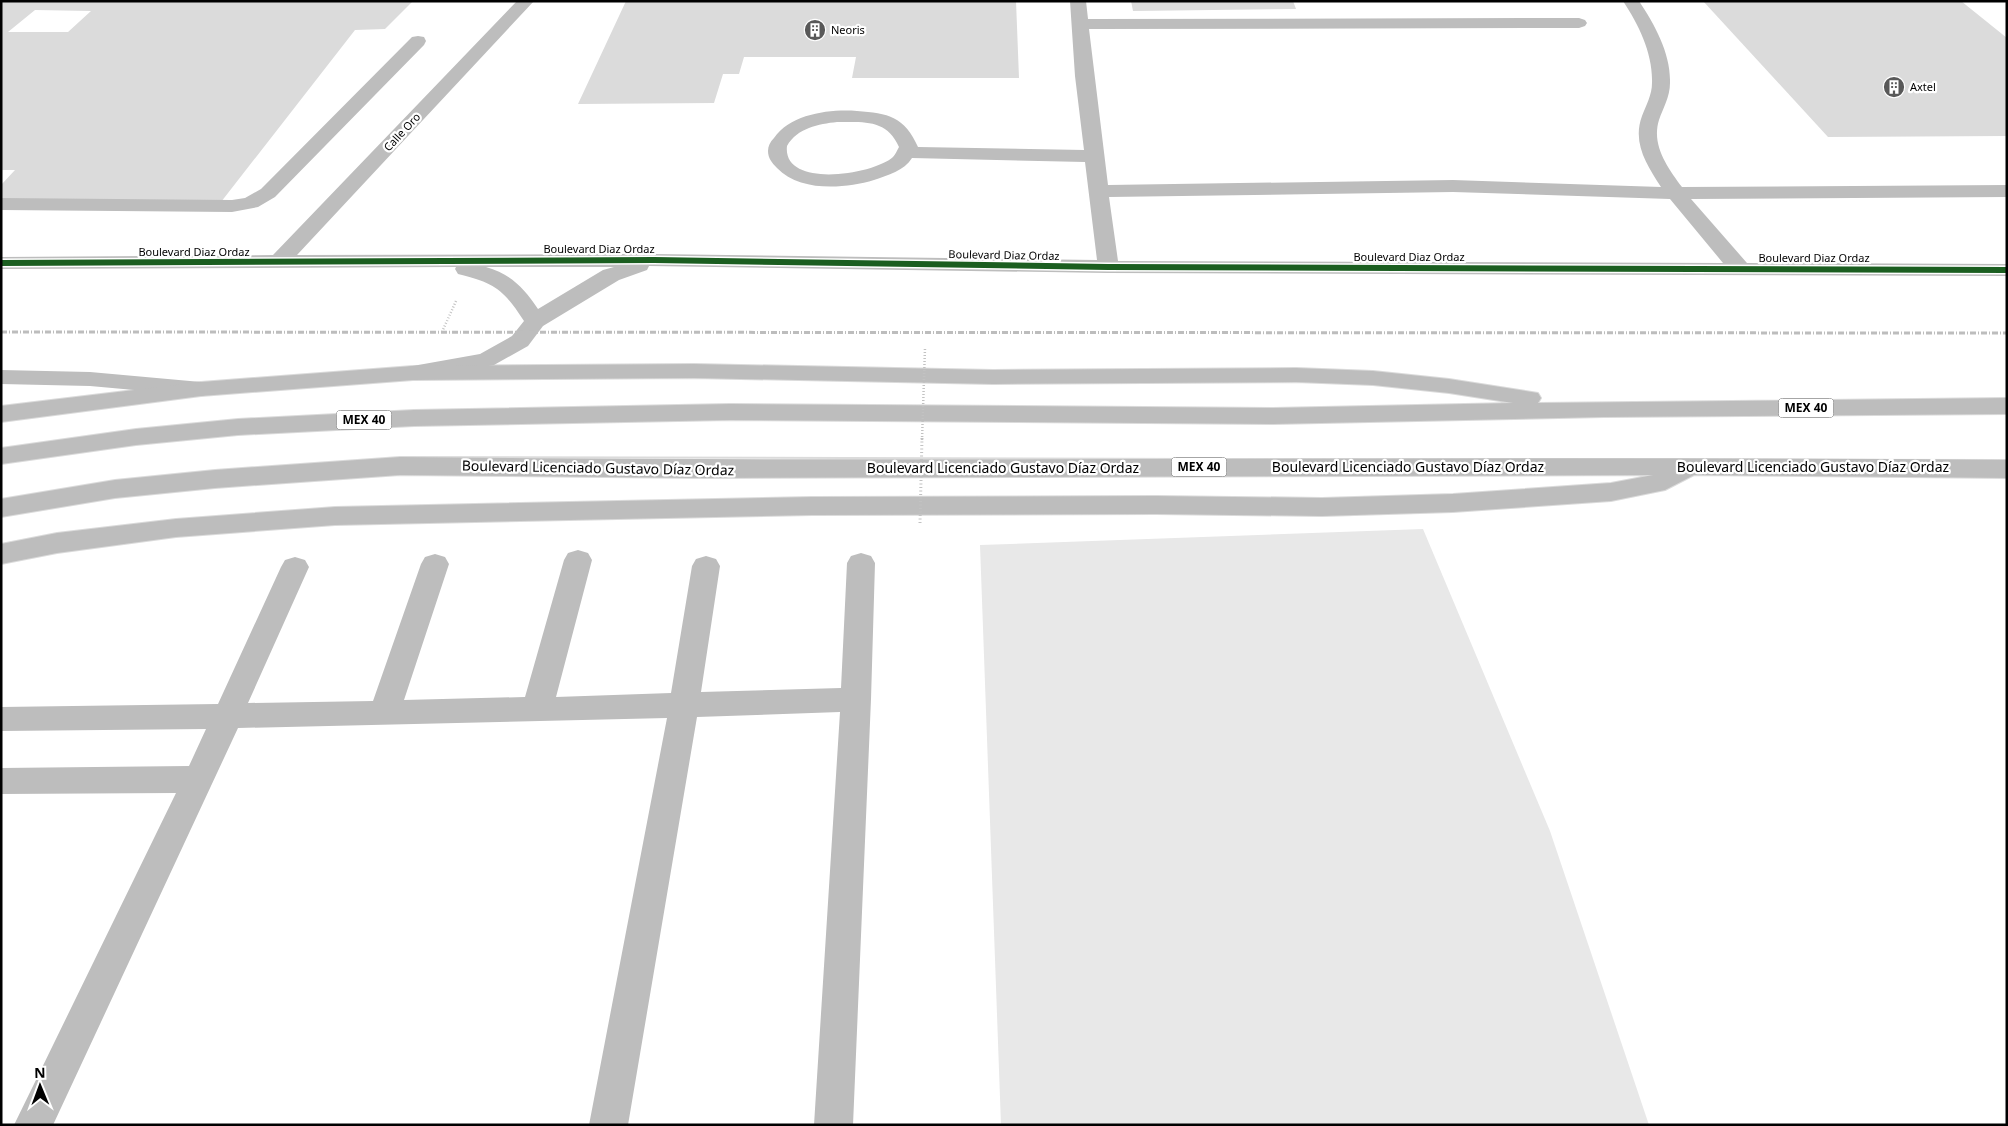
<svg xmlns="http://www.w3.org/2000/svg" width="2008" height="1126" viewBox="0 0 2008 1126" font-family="'Noto Sans',sans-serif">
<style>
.green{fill:#e8e8e8}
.building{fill:#dbdbdb;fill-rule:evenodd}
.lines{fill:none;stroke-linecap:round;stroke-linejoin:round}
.major-casing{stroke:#dbdbdb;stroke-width:2}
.path{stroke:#c2c2c2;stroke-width:2.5;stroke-dasharray:1 2;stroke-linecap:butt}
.minor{fill:#bdbdbd;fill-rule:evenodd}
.major{fill:#bdbdbd;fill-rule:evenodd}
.rail{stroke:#bdbdbd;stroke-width:3;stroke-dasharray:6 2 1 2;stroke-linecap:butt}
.path-bridge-far1{stroke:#c2c2c2;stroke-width:2.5;stroke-dasharray:1 2;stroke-linecap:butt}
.path-bridge{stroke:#c2c2c2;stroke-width:3;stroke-dasharray:1 2.5;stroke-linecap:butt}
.cycleway-casing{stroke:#fff;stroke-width:9}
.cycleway{stroke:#1b5e20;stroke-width:6}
.labels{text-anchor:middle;stroke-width:4.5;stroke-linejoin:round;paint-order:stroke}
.far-poi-label{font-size:11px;fill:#000;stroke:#fff;text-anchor:start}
.far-street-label{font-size:11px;fill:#000;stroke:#fff}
.shield{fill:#fff;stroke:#4c4c4c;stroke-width:1}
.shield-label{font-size:12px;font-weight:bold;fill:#000}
.street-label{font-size:14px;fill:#000;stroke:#fff}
</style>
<rect width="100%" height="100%" fill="#fff"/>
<path class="green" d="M1423 529 1550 831 1649 1125H1001L980 545Z"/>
<g class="building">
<path d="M1 1H413L385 29 355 30 221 202 1 203V185L15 170H1ZM35 10 91 11 68 32H8Z"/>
<path d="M626 1H1016L1019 78H852L856 57H744L739 74H723L714 103 578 104Z"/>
<path d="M1131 1H1293L1296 9 1133 11Z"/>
<path d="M1703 1H1961L2007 38V136L1828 137Z"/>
</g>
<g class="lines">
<g class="major-casing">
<g id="major">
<path d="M694 364 993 370 1296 368 1373 371 1449 379 1538 393 1541 398 1538 403 2007 398V414L1604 417 1273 424 730 420 414 426 238 435 136 445 1 464V448L136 429 238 419 414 410 730 404 1273 408 1513 403 1449 393 1373 385 1296 382 993 384 694 378 413 380 201 396 1 422V406L201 382 413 366Z"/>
<path d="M400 457C936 463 1471 455 2007 460V478L1694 475 1665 490 1611 501 1453 512 1322 516 1156 514 812 515 335 525 176 537 57 553 1 564V544L57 533 176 519 335 507 812 497 1156 496 1322 498 1453 494 1611 483 1653 475 705 478 400 475 215 488 115 498 1 517V499L115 480 215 470Z"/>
</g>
</g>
<path class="path" d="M442 332 456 301"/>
<g class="minor">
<path d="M517 1H534L297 255 654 254 1097 260 1085 162 912 158C904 171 888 175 874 180 844 189 800 192 777 168 772 163 768 158 768 151 768 146 770 142 774 138 791 114 829 109 857 111 888 113 905 117 918 147L1084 150 1075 76 1070 1H1086L1088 19 1579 18 1585 20 1587 23 1585 26 1579 28 1089 29 1108 185 1453 180 1661 187C1647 165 1632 143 1642 116 1646 105 1652 95 1652 83 1653 54 1639 25 1623 1H1639C1655 25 1671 54 1670 83 1670 97 1663 108 1659 120 1651 145 1668 168 1682 187L2007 185V197L1691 199 1747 263 2007 264V276L1108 273 649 266 647 270 619 280 543 326 528 346 494 365 415 379 407 377 403 372 407 367 480 354 512 336 524 321C503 289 495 283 458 274L455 269 456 267 1 269V257L273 255ZM837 122C864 122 887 119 899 147 897 150 896 154 893 157 873 175 782 189 787 146 797 128 819 124 837 122ZM1453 192 1670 199 1723 263 1118 261 1109 197ZM486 267H614L603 270 538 309C524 288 511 274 486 267Z"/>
<path d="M418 36 424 37 426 41 424 45 275 197 258 207 232 212 1 210V198L232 200 245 198 261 189 412 37Z"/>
<path d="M1 370 90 372 201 382 209 384 213 389 209 394 201 396 90 386 1 384Z"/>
<path d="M578 550 588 553 592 560 556 697 671 693 692 566 696 559 706 556 716 559 720 566 701 692 841 688 847 563 851 556 861 553 871 556 875 563 871 699 853 1125H814L840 712 697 717 628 1125H589L667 718 238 728 53 1125H14L176 793 1 794V768L189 766 206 729 1 731V707L218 704 281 567 285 560 295 557 305 560 309 567 248 703 373 701 421 564 425 557 435 554 445 557 449 564 404 700 525 697 564 560 568 553Z"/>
</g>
<use href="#major" class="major"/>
<path class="rail" d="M1 332 2007 333"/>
<path class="path-bridge-far1" d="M922 440 925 348"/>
<path class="path-bridge" d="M920 523 922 438"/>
<g class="cycleway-casing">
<path id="cycleway" d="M1 263 654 260 1108 267 2007 270"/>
</g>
<use href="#cycleway" class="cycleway"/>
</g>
<defs>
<g id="building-disc" transform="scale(1.125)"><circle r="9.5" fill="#595959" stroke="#fff"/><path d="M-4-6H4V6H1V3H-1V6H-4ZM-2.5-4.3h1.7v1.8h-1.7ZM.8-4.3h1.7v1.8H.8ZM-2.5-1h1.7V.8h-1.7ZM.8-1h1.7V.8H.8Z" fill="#fff"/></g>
</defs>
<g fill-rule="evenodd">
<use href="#building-disc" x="815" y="30"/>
<use href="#building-disc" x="1894" y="87"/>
</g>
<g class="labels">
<g class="far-poi-label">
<text x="831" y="34">Neoris</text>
<text x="1910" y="91">Axtel</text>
</g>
<g class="far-street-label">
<text transform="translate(402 132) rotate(-47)" y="4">Calle Oro</text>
<text x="599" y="253">Boulevard Diaz Ordaz</text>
<text x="194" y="256">Boulevard Diaz Ordaz</text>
<text transform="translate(1004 255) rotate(1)" y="4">Boulevard Diaz Ordaz</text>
<text x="1409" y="261">Boulevard Diaz Ordaz</text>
<text x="1814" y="262">Boulevard Diaz Ordaz</text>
</g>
<g class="shield">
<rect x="1778.5" y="398.5" width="55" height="19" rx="4"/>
<rect x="336.5" y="410.5" width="55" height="19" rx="4"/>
<rect x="1171.5" y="457.5" width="55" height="19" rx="4"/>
</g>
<g class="shield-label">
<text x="1806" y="412">MEX 40</text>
<text x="364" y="424">MEX 40</text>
<text x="1199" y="471">MEX 40</text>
</g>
<g class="street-label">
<text x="1408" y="472">Boulevard Licenciado Gustavo Díaz Ordaz</text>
<text x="1813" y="472">Boulevard Licenciado Gustavo Díaz Ordaz</text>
<text transform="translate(598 468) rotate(1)" y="5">Boulevard Licenciado Gustavo Díaz Ordaz</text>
<text x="1003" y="473">Boulevard Licenciado Gustavo Díaz Ordaz</text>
</g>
</g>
<rect width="2008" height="1126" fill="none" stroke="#000000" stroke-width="5"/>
<g transform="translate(40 1086) rotate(359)" stroke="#ffffff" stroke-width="4" paint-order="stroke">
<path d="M0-4L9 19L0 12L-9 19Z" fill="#000000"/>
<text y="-8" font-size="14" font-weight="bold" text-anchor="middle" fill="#000000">N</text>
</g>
</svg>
